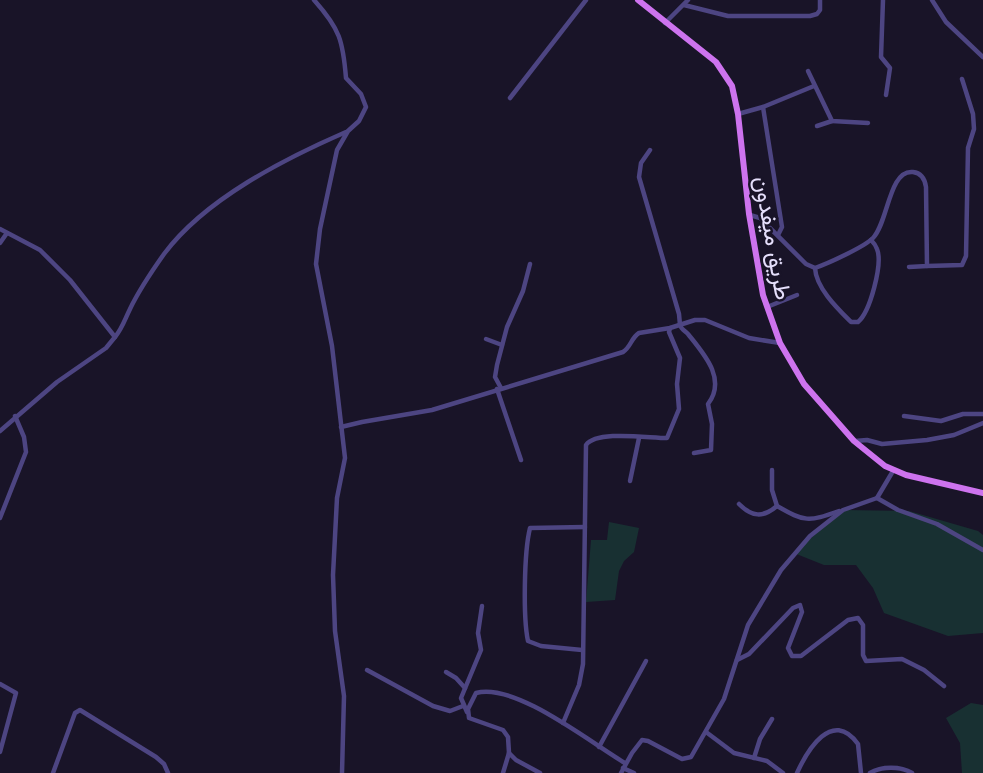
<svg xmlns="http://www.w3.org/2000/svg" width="983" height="773" viewBox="0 0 983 773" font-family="Quicksand,Vazirmatn,sans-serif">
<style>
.green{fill:#183032}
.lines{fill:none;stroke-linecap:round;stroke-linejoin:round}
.minor{stroke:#4d4582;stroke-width:4.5}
.major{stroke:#cd73ee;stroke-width:6}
.labels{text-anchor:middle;stroke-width:5;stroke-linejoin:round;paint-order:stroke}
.street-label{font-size:23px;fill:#e5dffb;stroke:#191428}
</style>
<rect width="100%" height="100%" fill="#191428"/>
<g class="green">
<path d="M843 510 909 511 978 531 983 535V633L948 636 884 613 873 588 856 565H824L794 553Z"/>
<path d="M609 522 639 528 634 552 624 561 619 571 615 600 586 602 591 540H607Z"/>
<path d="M971 703 983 705V773H962L960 743 946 718Z"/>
</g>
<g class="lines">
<g class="minor">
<path d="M314 0C340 29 343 41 346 78L361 94 366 107 359 121 348 131 337 150 320 229 316 264 332 346 345 458 337 498 333 575 335 631 344 696 342 773"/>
<path d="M883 0 881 57 890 68 886 95"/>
<path d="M932 0 946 22 983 57"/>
<path d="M684 5 728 16H810L817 14 820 10V0"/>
<path d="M665 23 688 0"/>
<path d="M808 71 832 121 868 123"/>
<path d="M510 98 586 0"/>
<path d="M763 107 782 227 778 235"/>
<path d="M738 114 763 107 814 86"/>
<path d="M817 126 832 121"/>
<path d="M650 150 641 163 639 177 679 314C679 314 680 325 680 325 681 329 685 331 688 334 704 354 727 379 708 404L712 424 711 450 694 453"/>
<path d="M750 215 760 218 806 264 815 268C829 263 864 247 873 238 888 223 889 169 913 172 922 173 925 180 926 187L927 266 909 267"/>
<path d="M0 229 40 250 70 280 115 337 106 348 57 382 0 431"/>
<path d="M0 243 7 233"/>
<path d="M927 266 962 265 966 256 968 148 974 129 973 114 962 79"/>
<path d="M815 268C816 288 838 309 851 322H858C870 312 883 264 877 249 876 246 873 242 871 240"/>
<path d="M767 307 797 295"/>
<path d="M115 337C122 329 125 319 130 309 139 290 152 271 164 254 205 199 284 159 346 132"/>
<path d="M486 339 502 345"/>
<path d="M501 388 495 377 497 365 507 327 523 291 530 264"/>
<path d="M497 389 521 460"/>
<path d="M904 416 941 421 963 414H983"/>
<path d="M341 427 362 422 432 410 623 352C631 347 631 338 639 333L670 328 695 320H705L749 338 780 343"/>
<path d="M855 441 867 440 882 444 927 440 954 435 983 423"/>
<path d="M772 470V490L777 506C805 522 808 522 839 511"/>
<path d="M630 481 639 438"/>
<path d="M877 498 898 510 937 524 983 550"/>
<path d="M739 504C752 517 763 518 777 506"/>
<path d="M0 518 26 452 24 437 15 416"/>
<path d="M582 650 541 646 528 641C523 618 524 552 530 528L585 527"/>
<path d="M737 660 749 654 793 608 800 605 802 612 788 648 792 656H801L848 620 858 618 863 625V655L866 661 902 659 924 670 944 686"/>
<path d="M367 670 433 706 450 711 463 706"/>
<path d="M446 672 456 678 465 688"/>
<path d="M0 684 16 693 0 752"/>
<path d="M467 712 461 698 481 650 478 633 482 606"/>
<path d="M563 723 579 685 583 664 586 445C597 430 648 438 667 438L679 409 677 384 680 358 669 332 670 328"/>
<path d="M706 732 734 753 767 761 783 773"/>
<path d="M599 747 646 661"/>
<path d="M754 758 760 739 772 719"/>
<path d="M623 768 634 773"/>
<path d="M53 773 75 713 80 710 156 757 164 764 168 773"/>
<path d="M503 773 509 753"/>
<path d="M540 773 516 760 509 753 508 737 503 730 469 718 468 709 476 693C515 682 591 743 625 763"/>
<path d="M621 773 632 753 642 740 648 741 682 759 691 757 724 699 748 625 781 570 810 536 843 510 877 498 893 471"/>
<path d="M797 773C807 751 832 708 858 744L861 773"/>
<path d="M870 773C881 766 901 766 912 773"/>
</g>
<path class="major" d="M638 0 716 62 732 86 738 114 749 214 763 295 780 343 804 384 854 441 885 466 906 475 983 493"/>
</g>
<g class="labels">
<g class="street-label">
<text transform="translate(773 238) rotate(80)" y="8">طريق ميفدون</text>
</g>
</g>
</svg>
